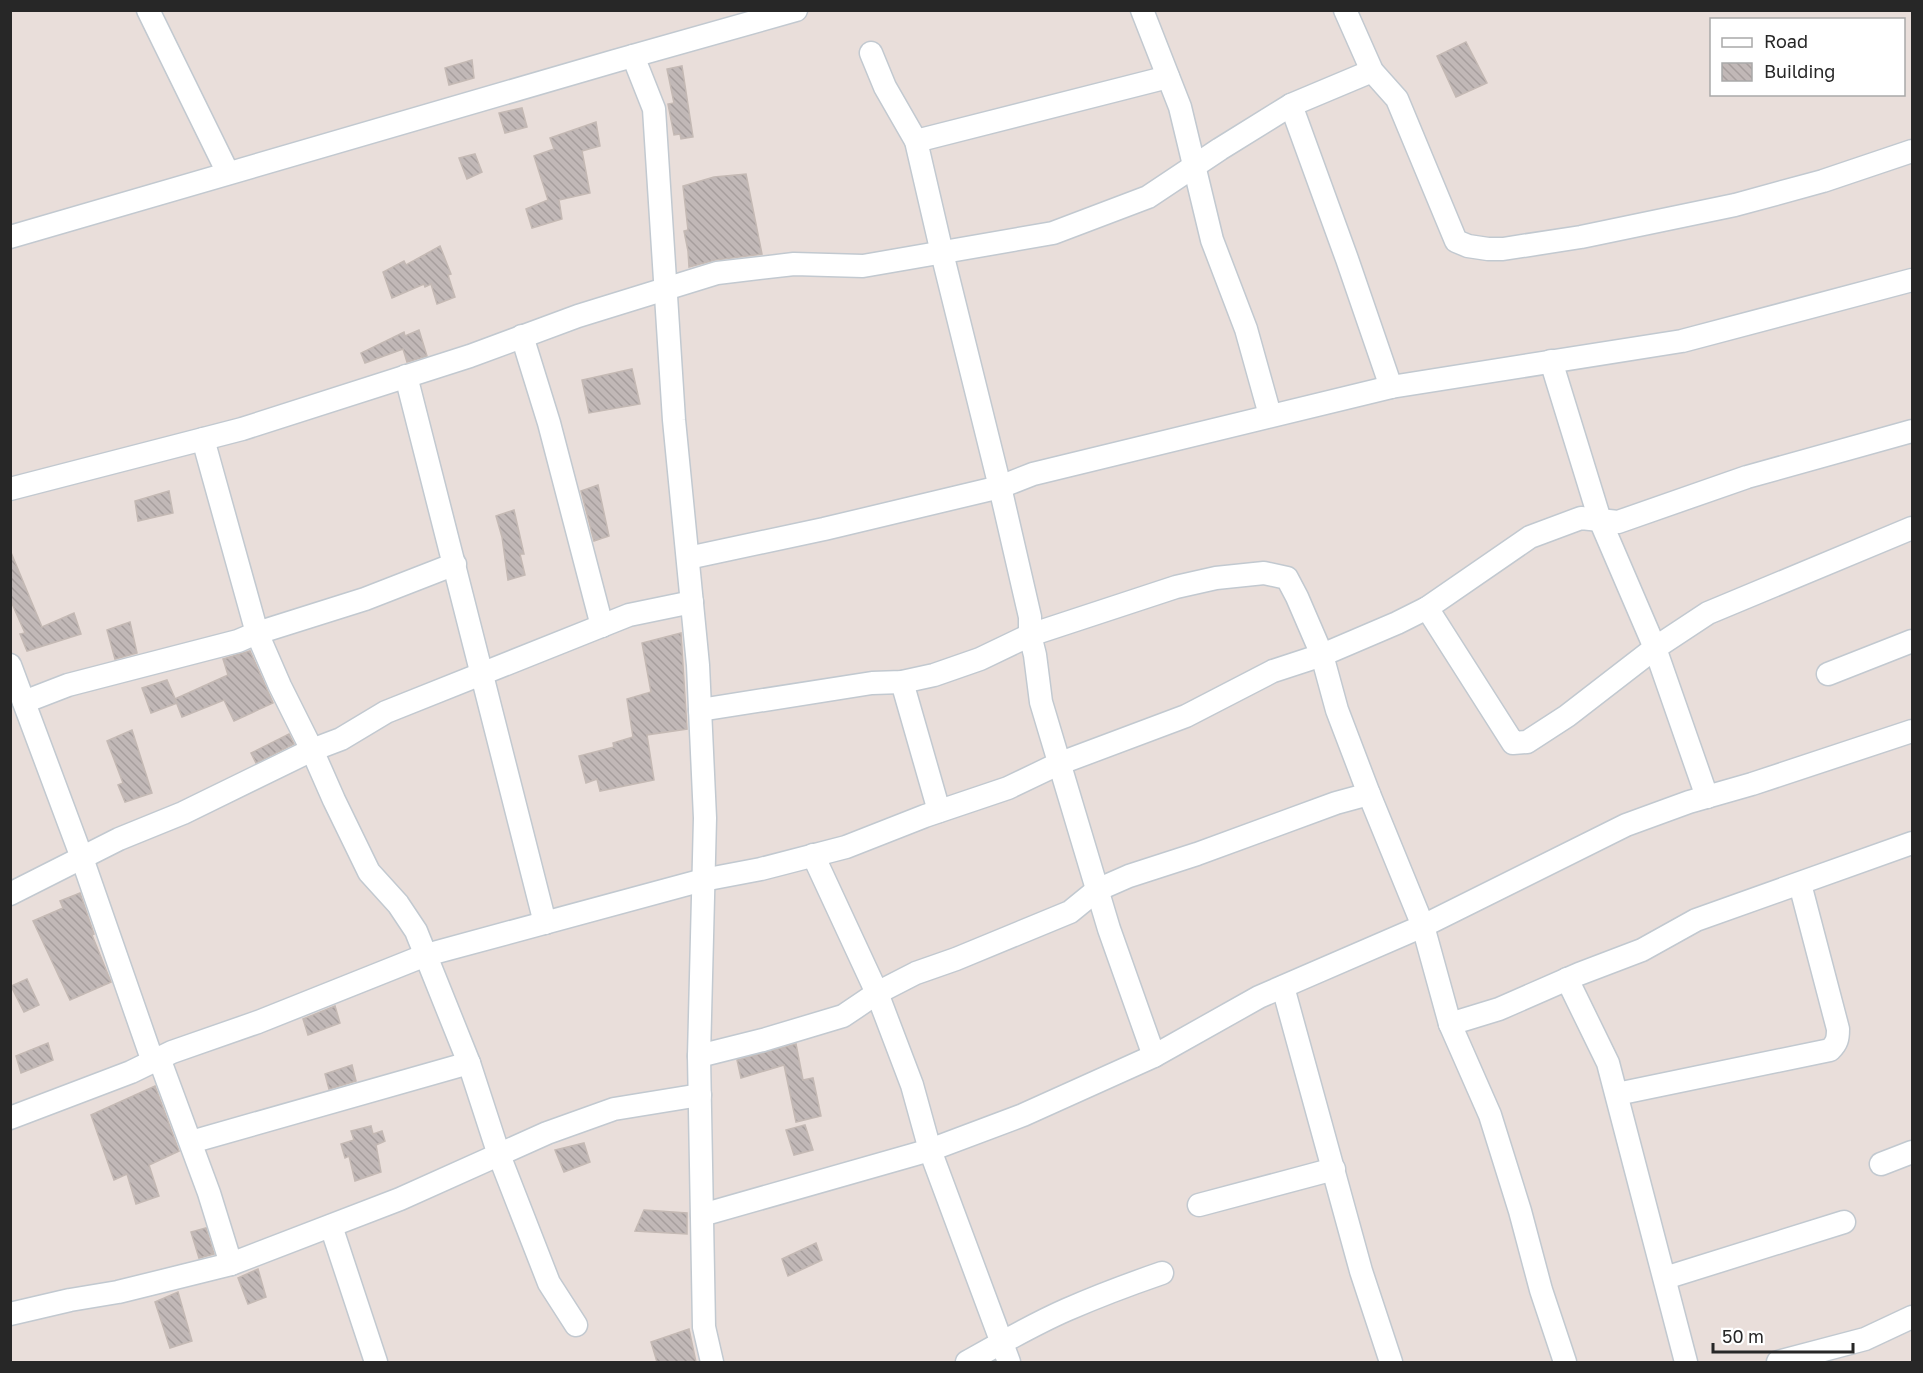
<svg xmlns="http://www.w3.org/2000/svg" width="1923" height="1373" viewBox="0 0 1923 1373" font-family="'Golos Text',sans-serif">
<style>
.building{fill:url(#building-back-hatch);stroke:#c4b9b4;stroke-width:1.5}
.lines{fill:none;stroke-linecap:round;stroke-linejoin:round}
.minor-casing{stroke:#c2c9d0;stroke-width:25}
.minor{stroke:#fff;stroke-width:22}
</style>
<defs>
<pattern id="building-back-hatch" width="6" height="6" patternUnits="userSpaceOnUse" patternTransform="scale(1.5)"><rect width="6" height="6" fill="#c1b8b7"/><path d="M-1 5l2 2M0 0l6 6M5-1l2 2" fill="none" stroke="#a69e9d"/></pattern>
</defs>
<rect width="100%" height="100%" fill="#e9deda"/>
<g class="building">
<path d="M1466 42 1487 83 1456 97 1437 56Z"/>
<path d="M472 60 474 78 449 85 445 68Z"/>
<path d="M682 66 693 137 681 139 680 134 674 135 668 104 674 103 667 69Z"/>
<path d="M522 108 527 127 505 133 499 113Z"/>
<path d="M596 122 600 146 582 151 590 193 559 200 562 219 532 228 526 209 548 200 534 156 554 149 550 138Z"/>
<path d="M475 154 482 172 467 179 459 158Z"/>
<path d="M746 174 762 254 715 260 689 267 688 251 684 231 688 230 683 186 714 177Z"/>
<path d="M440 246 451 274 448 275 455 297 437 304 431 284 425 287 424 284 392 298 383 272 404 261 406 265Z"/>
<path d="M419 330 427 356 407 362 403 349 365 363 361 353 404 332 405 336Z"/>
<path d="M632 369 640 404 589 413 582 380Z"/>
<path d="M598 485 609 536 594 541 581 491Z"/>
<path d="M169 491 173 513 138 521 135 501Z"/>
<path d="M514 510 524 554H520L525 575 508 580 502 537 496 516Z"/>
<path d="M10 550 42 627 74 613 81 634 27 651 20 634 25 633 10 599Z"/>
<path d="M130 622 137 653 115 659 107 630Z"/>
<path d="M681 633 687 729 647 735 654 780 600 791 597 779 586 783 579 756 614 747 613 743 633 737 627 699 651 692 642 643Z"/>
<path d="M250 651 273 703 234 721 224 700 182 717 175 699 228 675 223 659Z"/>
<path d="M167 680 177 703 151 713 142 688Z"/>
<path d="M132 730 152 793 125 802 118 785 123 783 107 741Z"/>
<path d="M289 734 294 744 256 763 251 753Z"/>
<path d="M80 893 94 934 92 935 111 982 70 1000 33 921 63 908 60 901Z"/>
<path d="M27 979 39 1005 24 1012 11 986Z"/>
<path d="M335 1006 340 1023 308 1035 303 1019Z"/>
<path d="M48 1043 53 1060 21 1073 16 1056Z"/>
<path d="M796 1044 803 1080 813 1078 821 1116 796 1122 784 1065 741 1078 737 1060Z"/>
<path d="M352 1065 356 1081 329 1089 325 1074Z"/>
<path d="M155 1086 179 1151 149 1165 159 1196 136 1204 127 1174 114 1180 91 1115Z"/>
<path d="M805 1125 813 1150 794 1155 786 1130Z"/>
<path d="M371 1126 373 1134 382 1131 385 1141 376 1145 381 1172 355 1181 349 1156 345 1158 341 1144 354 1140 351 1131Z"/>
<path d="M584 1143 590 1162 564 1172 555 1150Z"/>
<path d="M644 1210 687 1213V1234L635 1231Z"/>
<path d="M206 1228 214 1254 199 1258 191 1232Z"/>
<path d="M816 1243 822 1260 788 1276 782 1259Z"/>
<path d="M258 1269 266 1297 248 1304 238 1278Z"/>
<path d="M178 1292 192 1341 170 1348 155 1302Z"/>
<path d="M689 1329 696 1362H657L651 1342Z"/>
</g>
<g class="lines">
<g class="minor-casing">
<g id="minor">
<path d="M148 10 228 173"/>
<path d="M1142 10 1180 107 1212 240 1246 329 1270 415"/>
<path d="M1345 10 1372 71 1397 99 1456 241 1468 246 1488 249H1503L1581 237 1735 205 1823 181 1912 151"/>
<path d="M871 53 885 87 916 141 942 253 1000 487 1030 617V635L1035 655 1041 702 1109 929 1154 1056"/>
<path d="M633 56 654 109 674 420 698 665 705 818 699 1056 704 1327 712 1362"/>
<path d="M1291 105 1347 259 1391 387"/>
<path d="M916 141 1168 77"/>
<path d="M10 237 615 61 796 10"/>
<path d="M522 336 549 423 602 626"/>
<path d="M1551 361 1600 520 1655 648 1707 797"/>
<path d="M406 376 545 923"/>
<path d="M203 439 257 633 280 686 312 750 334 800 369 872 398 904 416 931 469 1063 499 1155 549 1283 576 1325"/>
<path d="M10 489 242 429 470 356 578 316 717 273 794 264 863 266 1053 233 1148 197 1220 149 1291 105 1372 71"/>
<path d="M688 558 824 529 1000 487 1033 474 1391 387 1682 341 1912 280"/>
<path d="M1427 608 1513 743 1527 742 1567 716 1655 648 1708 613 1912 528"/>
<path d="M10 665 82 858 153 1062"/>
<path d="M1828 674 1912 641"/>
<path d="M902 682 939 811"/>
<path d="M24 702 68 685 238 641 257 633 365 599 455 564"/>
<path d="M700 710 872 683 902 682 934 675 980 659 1030 635 1176 587 1216 578 1264 573 1287 578 1297 597 1322 655 1337 710 1369 794 1423 926 1450 1024 1490 1115 1520 1211 1541 1290 1565 1362"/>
<path d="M813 855 877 993 912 1085 930 1150 1009 1362"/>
<path d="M10 894 119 839 183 813 312 750 341 739 386 712 629 615 692 602"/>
<path d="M1567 979 1608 1063 1686 1362"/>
<path d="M1283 987 1361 1271 1391 1362"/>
<path d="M1450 1024 1499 1009 1579 974 1642 950 1696 920 1912 843"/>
<path d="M699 1056 763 1040 843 1016 877 993 916 973 956 959 1070 912 1097 890 1129 876 1197 854 1336 803 1369 794"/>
<path d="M159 1058 209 1193 231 1264"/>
<path d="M1617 1094 1830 1050C1837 1043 1838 1039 1838 1029L1800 884"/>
<path d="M10 1118 131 1072 172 1052 258 1022 426 955 703 880 761 869 846 847 925 816 1008 788 1058 764 1186 716 1273 671 1322 655 1397 623 1427 608 1530 537 1581 518 1618 522 1747 477 1912 431"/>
<path d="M191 1142 469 1063"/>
<path d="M1881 1164 1912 1152"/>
<path d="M1199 1205 1334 1169"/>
<path d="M702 1215 930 1150 1023 1115 1154 1056 1259 997 1423 926 1626 825 1689 802 1752 784 1912 731"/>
<path d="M331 1226 376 1362"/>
<path d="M1665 1278 1844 1222"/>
<path d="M10 1314 70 1300 118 1292 231 1264 400 1199 547 1133 614 1109 700 1095"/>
<path d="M967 1362C999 1344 1032 1325 1066 1310 1098 1296 1130 1284 1162 1273"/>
<path d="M1778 1362 1865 1339 1912 1317"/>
</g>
</g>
<use href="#minor" class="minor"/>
</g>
<rect width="1923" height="1373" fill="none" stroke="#272727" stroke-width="24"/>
<rect x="1710" y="18" width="195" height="78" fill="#ffffff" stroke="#a9a9a9" stroke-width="1.5"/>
<rect x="1722" y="38" width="30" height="9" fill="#ffffff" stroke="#a9a9a9" stroke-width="1.5"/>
<text x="1764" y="48" font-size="18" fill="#272727">Road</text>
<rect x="1722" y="63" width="30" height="18" fill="url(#building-back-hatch)" stroke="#a9a9a9" stroke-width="1.5"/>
<text x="1764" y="78" font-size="18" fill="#272727">Building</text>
<path d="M1713 1343v9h140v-9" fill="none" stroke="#272727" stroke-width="3"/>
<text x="1722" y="1343" font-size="18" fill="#272727" stroke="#ffffff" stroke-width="4.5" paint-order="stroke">50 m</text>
</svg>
